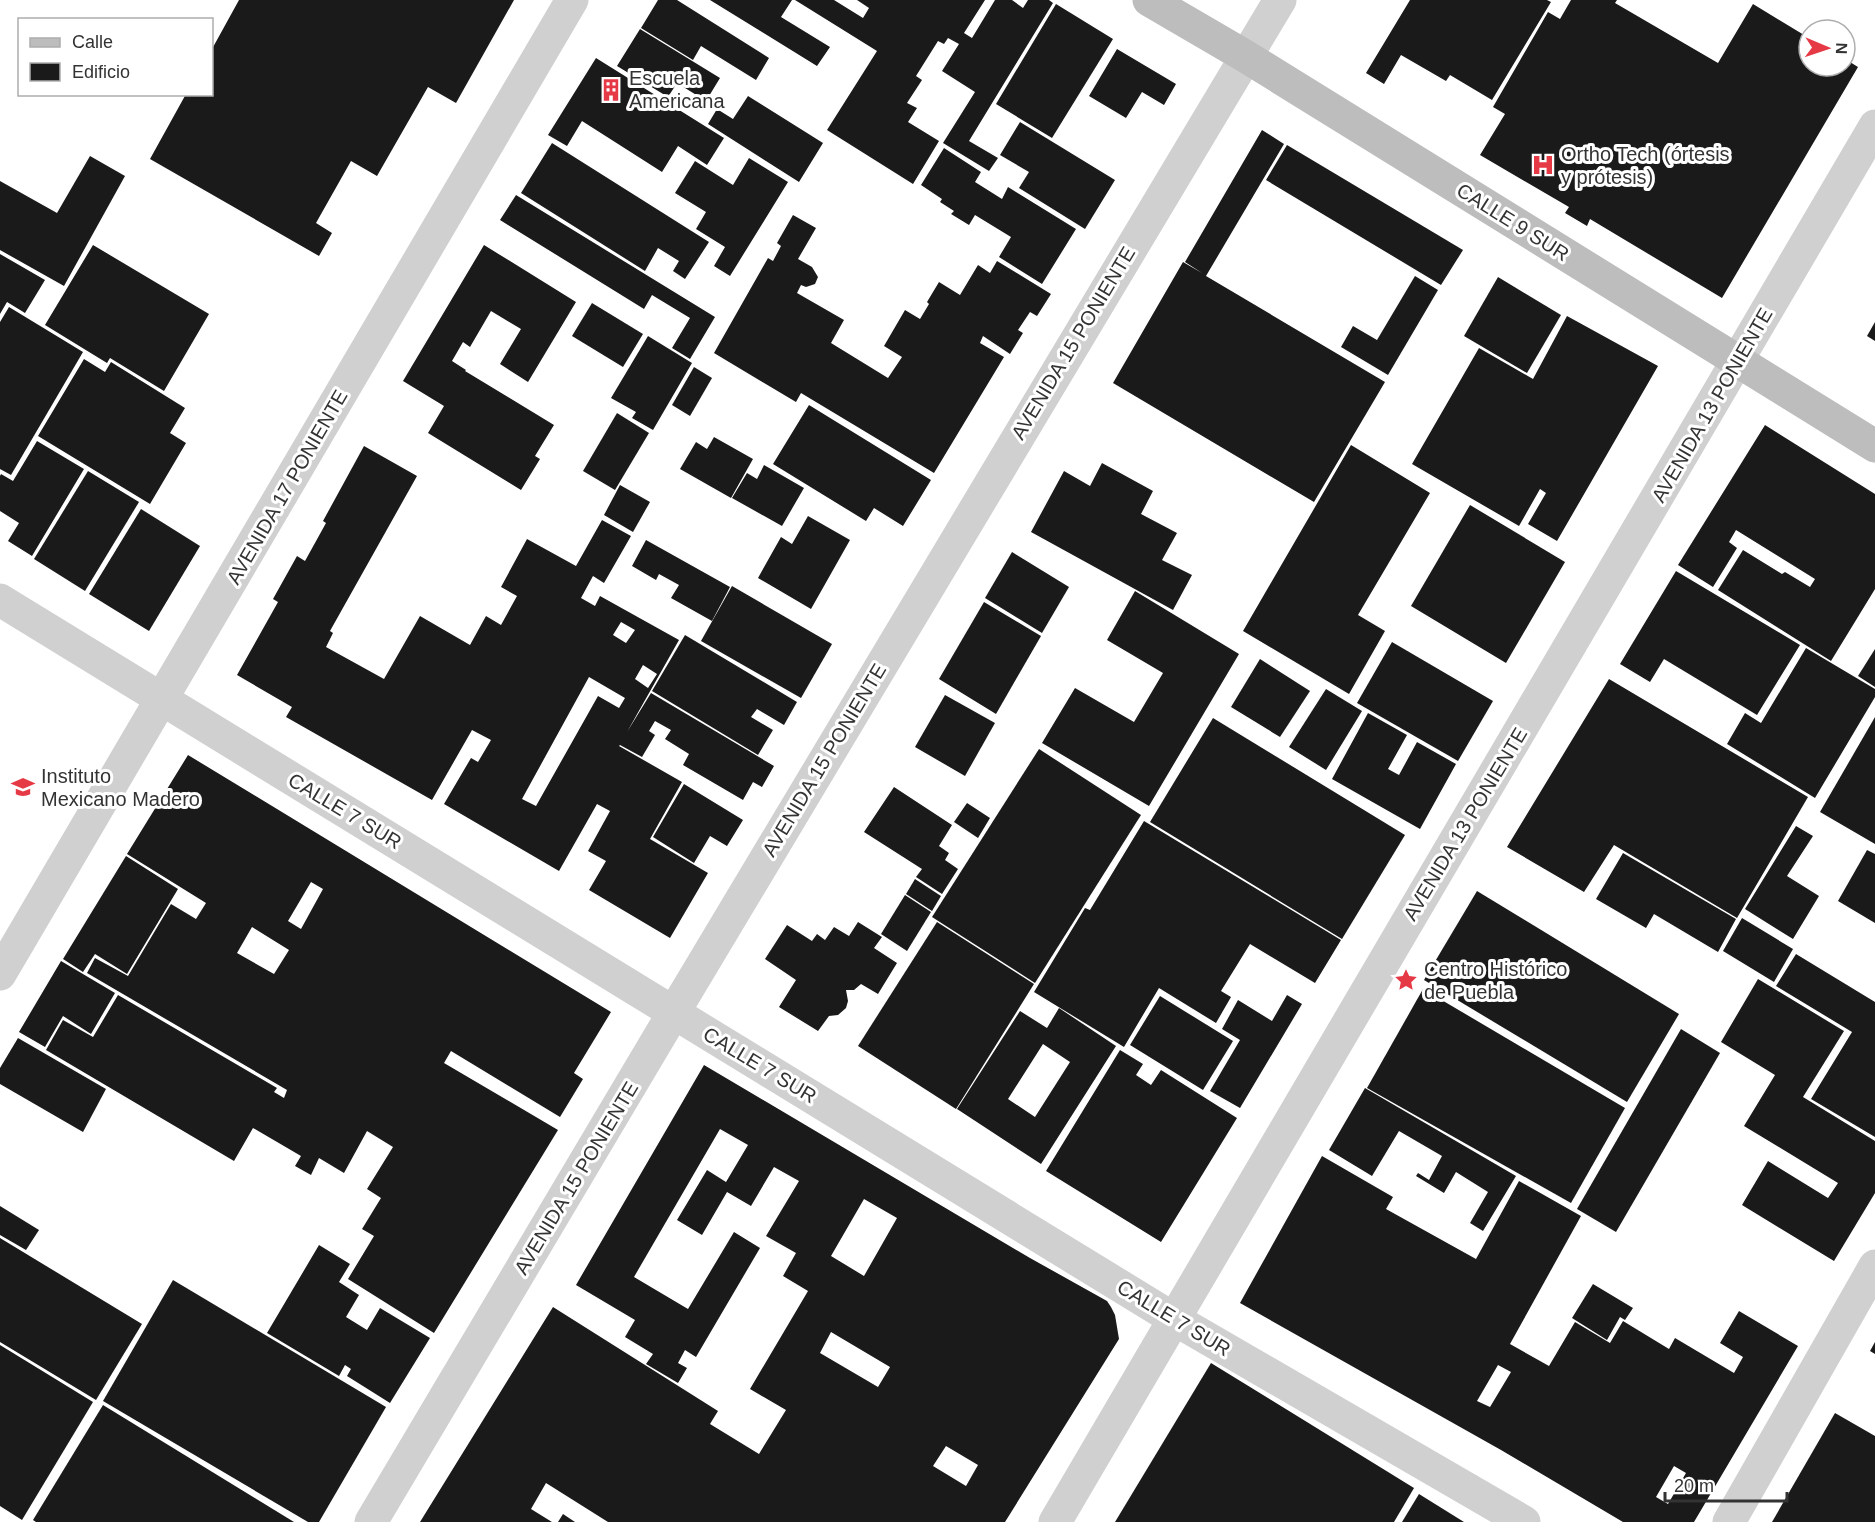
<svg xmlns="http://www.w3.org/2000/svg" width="1875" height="1522" viewBox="0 0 1875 1522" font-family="Arial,sans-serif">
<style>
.building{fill:#1a1a1a;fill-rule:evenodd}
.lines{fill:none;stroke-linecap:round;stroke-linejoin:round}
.street{stroke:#d0d0d0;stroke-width:33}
.secondary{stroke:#bdbdbd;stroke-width:33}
.labels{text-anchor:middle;stroke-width:6;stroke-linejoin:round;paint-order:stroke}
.poi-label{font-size:20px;fill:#333;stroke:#fff;text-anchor:start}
.street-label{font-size:20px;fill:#333;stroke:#fff}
</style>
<rect width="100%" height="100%" fill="#fff"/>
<g class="building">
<path d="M239 0H514L456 103 428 87 377 176 351 161 316 223 332 233 319 256 150 159 186 94H212V49Z"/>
<path d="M658 0H677L769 58 756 80 701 46 693 60 641 28Z"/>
<path d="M710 0H792L781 17 830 47 817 66Z"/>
<path d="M795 0H834L863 18 869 8 857 0H985L964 33 972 38 995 0H1012L1023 8 1028 0H1049L1053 3 969 141 998 158 989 171 943 143 975 92 942 71 959 44 948 38 944 44 938 41 916 76 922 80 907 103 917 108 908 122 939 141 913 184 827 130 877 51Z"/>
<path d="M1410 0H1547L1551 2 1492 100 1450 75 1446 81 1401 55 1384 84 1366 73Z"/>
<path d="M1571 0H1617L1615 3 1718 63 1753 4 1809 38V66H1845V59L1858 67 1722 298 1590 219 1587 226 1565 213 1569 207 1480 155 1505 114 1493 107 1548 12 1560 19Z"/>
<path d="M1056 4 1113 39 1052 138 996 104Z"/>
<path d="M640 29 720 78 706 101 677 83 668 97 617 66Z"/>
<path d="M1117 49 1176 84 1164 105 1142 92 1126 118 1089 96Z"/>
<path d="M596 58 724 138 707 165 678 146 662 172 582 121 567 146 548 135Z"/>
<path d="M748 96 823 143 799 182 708 124 717 109 733 119Z"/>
<path d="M1020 122 1115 180 1085 229 1019 188 1029 172 1000 155Z"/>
<path d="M1262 130 1284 144 1206 276 1385 382 1314 502 1113 383 1183 262 1202 273 1185 262Z"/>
<path d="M552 143 709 242 685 279 673 271 679 261 658 248 645 271 521 193Z"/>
<path d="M1287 145 1463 250 1441 285 1266 180Z"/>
<path d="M944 148 981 172 975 182 1002 199 1008 187 1076 229 1042 284 999 257 1011 237 975 215 969 225 951 214 954 211 940 202 942 199 921 185Z"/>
<path d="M90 156 125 176 64 286 0 250V181L57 213Z"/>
<path d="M749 158 788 182 730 276 714 266 725 247 696 229 706 212 675 193 695 161 733 185Z"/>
<path d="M516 195 715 317 690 359 672 348 690 318 652 295 644 309 500 220Z"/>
<path d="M793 215 816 228 798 259 812 267 818 277 815 284 806 287 801 285 797 293 844 320 831 343 888 378 902 357 884 346 905 310 920 319 929 304 927 302 939 282 960 295 978 265 990 273 997 261 1051 294 1037 316 1030 312 1018 330 1023 333 1010 354 983 336 980 343 1004 357 934 473 801 393 796 402 714 353 768 258 773 261 781 246 777 243Z"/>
<path d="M93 245 209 314 164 391 110 358 107 363 45 325Z"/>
<path d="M484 245 576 302 528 382 500 364 521 329 491 311 470 347 463 342 452 361 466 370 465 371 554 425 535 456 540 459 521 490 428 433 444 406 403 381Z"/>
<path d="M0 254 45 280 25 313 7 302 0 314Z"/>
<path d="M1415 276 1438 290 1388 375 1341 347 1353 326 1377 340Z"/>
<path d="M1498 277 1561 315 1527 373 1464 336Z"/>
<path d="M592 303 643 334 623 367 572 336Z"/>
<path d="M9 307 83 352 11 475 0 469V322Z"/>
<path d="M1567 316 1658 366 1557 541 1528 524 1546 493 1540 489 1519 526 1412 464 1479 348 1533 379Z"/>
<path d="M1875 322V341L1867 336Z"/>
<path d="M648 336 692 363 653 430 632 418 636 412 611 398Z"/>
<path d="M84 359 105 372 111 362 185 408 170 433 186 443 150 504 38 436Z"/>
<path d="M694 367 712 378 690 416 672 405Z"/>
<path d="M809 405 931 480 903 526 874 508 866 521 773 464Z"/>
<path d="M617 413 649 433 615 490 583 471Z"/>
<path d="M1765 425 1875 494V589L1831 661 1718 590 1743 550 1782 574 1785 572 1810 587 1815 579 1736 530 1729 542 1737 548 1713 587 1678 565Z"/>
<path d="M714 437 753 459 731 498 680 469 696 442 707 449Z"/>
<path d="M37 441 84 469 32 556 8 541 19 523 0 511V476L1 474 13 481Z"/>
<path d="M1351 445 1430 493 1358 615 1385 631 1349 694 1243 631Z"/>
<path d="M364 446 417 476 330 631 333 633 326 647 384 679 420 616 470 645 486 616 501 625 517 596 501 587 527 539 576 566 602 520 631 536 604 583 593 576 581 598 595 606 600 596 679 640 627 732 651 693 774 766 762 787 753 782 743 800 683 765 689 754 665 739 671 730 655 721 649 731 655 735 642 757 620 745 619 746 682 782 650 839 708 873 670 938 589 890 606 861 588 851 610 811 597 804 559 871 444 804 471 758 478 762 491 740 472 730 432 800 286 717 292 707 237 675 278 602 273 599 297 556 305 561 326 523 323 521ZM621 622 635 630 626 643 613 635ZM643 665 657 674 648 688 635 679ZM589 677 625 698 619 708 598 696 536 806 522 799Z"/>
<path d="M1102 463 1153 491 1141 514 1177 533 1162 560 1192 575 1173 610 1031 532 1064 471 1090 486Z"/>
<path d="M764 465 804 488 782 526 732 498 747 473 757 479Z"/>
<path d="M88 471 139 502 85 591 34 559Z"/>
<path d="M620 485 650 502 633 532 604 515Z"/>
<path d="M1470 505 1565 562 1506 663 1411 606Z"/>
<path d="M141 509 200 546 149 631 89 594Z"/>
<path d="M808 516 850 540 811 609 758 578 781 537 792 544Z"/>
<path d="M646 540 730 587 712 621 671 598 679 585 659 574 656 580 632 566Z"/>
<path d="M1012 552 1069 587 1042 633 985 598Z"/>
<path d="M1676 571 1800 645 1757 715 1664 659 1650 682 1620 664Z"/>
<path d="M732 586 832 644 801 698 701 641Z"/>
<path d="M1135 591 1239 654 1149 806 1042 743 1075 688 1134 722 1163 673 1107 640Z"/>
<path d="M984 602 1041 636 996 714 939 679Z"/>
<path d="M685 635 797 702 784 725 757 709 751 717 773 730 758 755 652 691Z"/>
<path d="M1392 642 1493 701 1458 761 1357 703Z"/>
<path d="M1806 648 1875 689V697L1815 798 1727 744 1745 713 1761 723Z"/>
<path d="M1875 649V687L1858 676Z"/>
<path d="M1260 659 1310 691 1280 737 1231 707Z"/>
<path d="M1609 679 1808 797 1737 918 1614 845 1584 892 1507 847Z"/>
<path d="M1326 689 1362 711 1326 770 1289 747Z"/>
<path d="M945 695 995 723 965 776 915 747Z"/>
<path d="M1368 713 1407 735 1388 769 1399 775 1417 742 1456 764 1420 829 1332 779Z"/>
<path d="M1875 717V844L1820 812Z"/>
<path d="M1213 718 1405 835 1342 939 1150 822Z"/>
<path d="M1039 749 1141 815 1035 983 932 917Z"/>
<path d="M188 755 611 1012 574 1073 583 1079 560 1117 451 1051 444 1063 558 1130 434 1333 348 1279 374 1236 362 1229 381 1198 367 1189 393 1147 367 1131 344 1173 319 1158 311 1175 295 1166 301 1156 253 1128 234 1161 46 1050 63 1020 93 1037 118 995 277 1088 274 1092 284 1098 287 1090 87 973 95 958 128 976 171 904 196 919 206 903 127 854ZM311 882 323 889 301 929 288 921ZM252 927 289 950 274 974 237 953Z"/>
<path d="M684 784 743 820 727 846 710 836 694 863 653 837Z"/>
<path d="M894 787 952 825 939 846 949 853 945 860 958 869 942 894 916 877 922 869 864 832Z"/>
<path d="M967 803 990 818 978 838 954 822Z"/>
<path d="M1144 821 1341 940 1315 983 1250 944 1221 991 1231 997 1216 1023 1159 988 1124 1047 1034 992 1085 908 1090 910Z"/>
<path d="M1796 826 1813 836 1787 876 1819 896 1793 939 1745 909Z"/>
<path d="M1867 850 1875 854V923L1838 901Z"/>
<path d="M1623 853 1736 919 1718 952 1654 914 1646 928 1596 899Z"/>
<path d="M126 856 178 889 127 974 95 954 83 972 63 959Z"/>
<path d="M915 879 941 896 932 911 906 894Z"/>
<path d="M1477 891 1679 1014 1627 1102 1424 980Z"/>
<path d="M905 895 931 912 907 951 881 934Z"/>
<path d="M1742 918 1793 949 1774 982 1723 951Z"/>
<path d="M858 922 882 937 874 948 897 963 878 994 861 984 854 990H846L848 1001 846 1008 838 1015 829 1016 818 1031 779 1007 796 980 765 959 787 925 812 941 817 934 825 940 834 927 849 936Z"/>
<path d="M937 922 1034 984 956 1109 858 1046Z"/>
<path d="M1796 954 1875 1002V1137L1811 1099 1852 1032 1776 986Z"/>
<path d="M61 961 115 993 91 1034 63 1016 45 1047 19 1032Z"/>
<path d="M1758 979 1844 1031 1803 1097 1875 1141V1193L1834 1261 1742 1205 1768 1161 1828 1198 1838 1183 1744 1126 1775 1075 1721 1042Z"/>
<path d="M1423 989 1625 1108 1571 1203 1367 1088Z"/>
<path d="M1287 995 1302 1004 1240 1108 1210 1091 1240 1040 1222 1029 1238 1000 1272 1021Z"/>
<path d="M1160 996 1233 1041 1203 1090 1130 1045Z"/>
<path d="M1059 1008 1116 1046 1041 1164 957 1109 1020 1011 1047 1028ZM1043 1044 1070 1062 1035 1117 1008 1099Z"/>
<path d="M1681 1029 1720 1053 1616 1232 1577 1209Z"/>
<path d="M18 1038 106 1089 83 1132 0 1084V1068Z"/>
<path d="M1120 1050 1143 1064 1136 1075 1151 1085 1161 1070 1237 1118 1161 1242 1046 1171Z"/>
<path d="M704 1065 1030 1258 1107 1301 1111 1307 1115 1315 1119 1339 1005 1522H608L546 1483 531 1509 552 1522H420L553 1307 718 1411 710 1424 759 1454 786 1410 750 1389 808 1291 783 1276 796 1253 766 1236 799 1181 774 1167 751 1206 727 1192 702 1235 677 1220 707 1170 726 1182 748 1145 720 1129 634 1277 688 1309 734 1232 760 1248 696 1357 685 1350 678 1363 687 1368 678 1383 646 1364 653 1354 625 1337 635 1320 576 1285ZM864 1199 897 1218 864 1276 831 1256ZM831 1332 890 1367 878 1387 820 1353ZM946 1446 978 1465 966 1486 933 1466Z"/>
<path d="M1365 1088 1516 1176 1483 1231 1470 1223 1488 1192 1456 1172 1444 1193 1416 1176 1418 1173 1429 1180 1442 1156 1399 1131 1372 1176 1329 1150Z"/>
<path d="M1322 1156 1393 1197 1386 1209 1476 1259 1519 1181 1581 1216 1510 1344 1549 1366 1575 1322 1610 1343 1623 1321 1669 1349 1675 1338 1734 1373 1743 1357 1720 1343 1739 1311 1798 1346 1694 1522H1623L1501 1450 1240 1303ZM1498 1365 1511 1372 1490 1407 1477 1401ZM1674 1466 1686 1473 1668 1504 1656 1497Z"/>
<path d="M0 1206 39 1230 26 1250 0 1235Z"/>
<path d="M0 1238 142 1324 96 1400 0 1342Z"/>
<path d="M319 1245 350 1264 339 1282 359 1295 346 1317 367 1330 380 1308 430 1338 390 1403 347 1376 351 1369 345 1365 339 1376 267 1333Z"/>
<path d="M173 1280 386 1407 319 1522H308L103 1401Z"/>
<path d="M1593 1284 1633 1308 1625 1320 1620 1317 1607 1340 1572 1318Z"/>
<path d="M1875 1342V1354L1870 1351Z"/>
<path d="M0 1345 93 1402 22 1520 0 1506Z"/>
<path d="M1211 1363 1414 1488 1394 1522H1115Z"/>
<path d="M103 1405 294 1522H36L33 1520Z"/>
<path d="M1835 1413 1875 1436V1522H1772Z"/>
<path d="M1419 1494 1464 1522H1402Z"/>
<path d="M563 1514 575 1522H558Z"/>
</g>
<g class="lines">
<g class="street">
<path d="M0 600 1174 1319 1524 1522"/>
<path d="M0 974 572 0"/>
<path d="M371 1522 674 1012 1280 0"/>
<path d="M1055 1522 1875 126"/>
<path d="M1729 1522 1875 1266"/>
</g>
<path class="secondary" d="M1149 0 1245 56 1875 446"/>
</g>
<defs>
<g id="building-bare" transform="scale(1.8)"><path d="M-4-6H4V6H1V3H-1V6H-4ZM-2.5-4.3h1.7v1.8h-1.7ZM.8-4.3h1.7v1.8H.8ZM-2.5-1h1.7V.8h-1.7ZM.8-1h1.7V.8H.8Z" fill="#e63946" stroke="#fff" stroke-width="2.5" paint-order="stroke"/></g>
<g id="hospital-bare" transform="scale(1.8)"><path d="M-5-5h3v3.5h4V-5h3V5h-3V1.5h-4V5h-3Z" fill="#e63946" stroke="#fff" stroke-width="2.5" paint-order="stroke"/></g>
<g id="university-bare" transform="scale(1.8)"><path d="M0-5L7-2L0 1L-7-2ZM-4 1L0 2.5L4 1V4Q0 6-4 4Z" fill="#e63946" stroke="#fff" stroke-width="2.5" paint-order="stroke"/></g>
<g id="sight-bare" transform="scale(1.8)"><path d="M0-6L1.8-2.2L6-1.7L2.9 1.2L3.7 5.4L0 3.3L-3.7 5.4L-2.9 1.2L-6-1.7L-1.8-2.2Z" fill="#e63946" stroke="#fff" stroke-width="2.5" paint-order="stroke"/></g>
</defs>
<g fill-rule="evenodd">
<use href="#building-bare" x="611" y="90"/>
<use href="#hospital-bare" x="1543" y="165"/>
<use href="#university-bare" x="23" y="787"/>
<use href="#sight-bare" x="1406" y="980"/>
</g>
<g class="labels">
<g class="poi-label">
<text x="629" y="85">Escuela<tspan x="629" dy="23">Americana</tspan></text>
<text x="1561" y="161">Ortho Tech (órtesis<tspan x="1561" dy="23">y prótesis)</tspan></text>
<text x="41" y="783">Instituto<tspan x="41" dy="23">Mexicano Madero</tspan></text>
<text x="1424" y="976">Centro Histórico<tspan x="1424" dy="23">de Puebla</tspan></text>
</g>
<g class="street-label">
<text transform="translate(1513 222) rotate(32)" y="7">CALLE 9 SUR</text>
<text transform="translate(1073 343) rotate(-59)" y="7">AVENIDA 15 PONIENTE</text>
<text transform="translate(1712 405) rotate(-60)" y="7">AVENIDA 13 PONIENTE</text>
<text transform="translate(287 487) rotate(-60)" y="7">AVENIDA 17 PONIENTE</text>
<text transform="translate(824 760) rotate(-59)" y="7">AVENIDA 15 PONIENTE</text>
<text transform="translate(345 811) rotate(31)" y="7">CALLE 7 SUR</text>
<text transform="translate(1465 824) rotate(-59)" y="7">AVENIDA 13 PONIENTE</text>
<text transform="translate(760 1065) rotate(31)" y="7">CALLE 7 SUR</text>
<text transform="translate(576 1178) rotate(-59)" y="7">AVENIDA 15 PONIENTE</text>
<text transform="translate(1174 1318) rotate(31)" y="7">CALLE 7 SUR</text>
</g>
</g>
<rect x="18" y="18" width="195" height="78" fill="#ffffff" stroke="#adadad" stroke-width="1.5"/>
<rect x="30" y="38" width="30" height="9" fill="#bdbdbd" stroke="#adadad" stroke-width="1.5"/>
<text x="72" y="48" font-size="18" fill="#333333">Calle</text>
<rect x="30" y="63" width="30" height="18" fill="#1a1a1a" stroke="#adadad" stroke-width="1.5"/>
<text x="72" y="78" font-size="18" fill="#333333">Edificio</text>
<g transform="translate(1827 48) rotate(92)"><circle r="28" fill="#ffffff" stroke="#adadad" stroke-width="1.5"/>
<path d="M0-4.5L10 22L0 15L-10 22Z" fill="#e63946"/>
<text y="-9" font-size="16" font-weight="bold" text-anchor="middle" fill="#333333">N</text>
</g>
<path d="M1665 1492v9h122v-9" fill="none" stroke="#333333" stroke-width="3"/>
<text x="1674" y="1492" font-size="18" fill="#333333" stroke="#ffffff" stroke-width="4.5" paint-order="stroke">20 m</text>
</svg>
